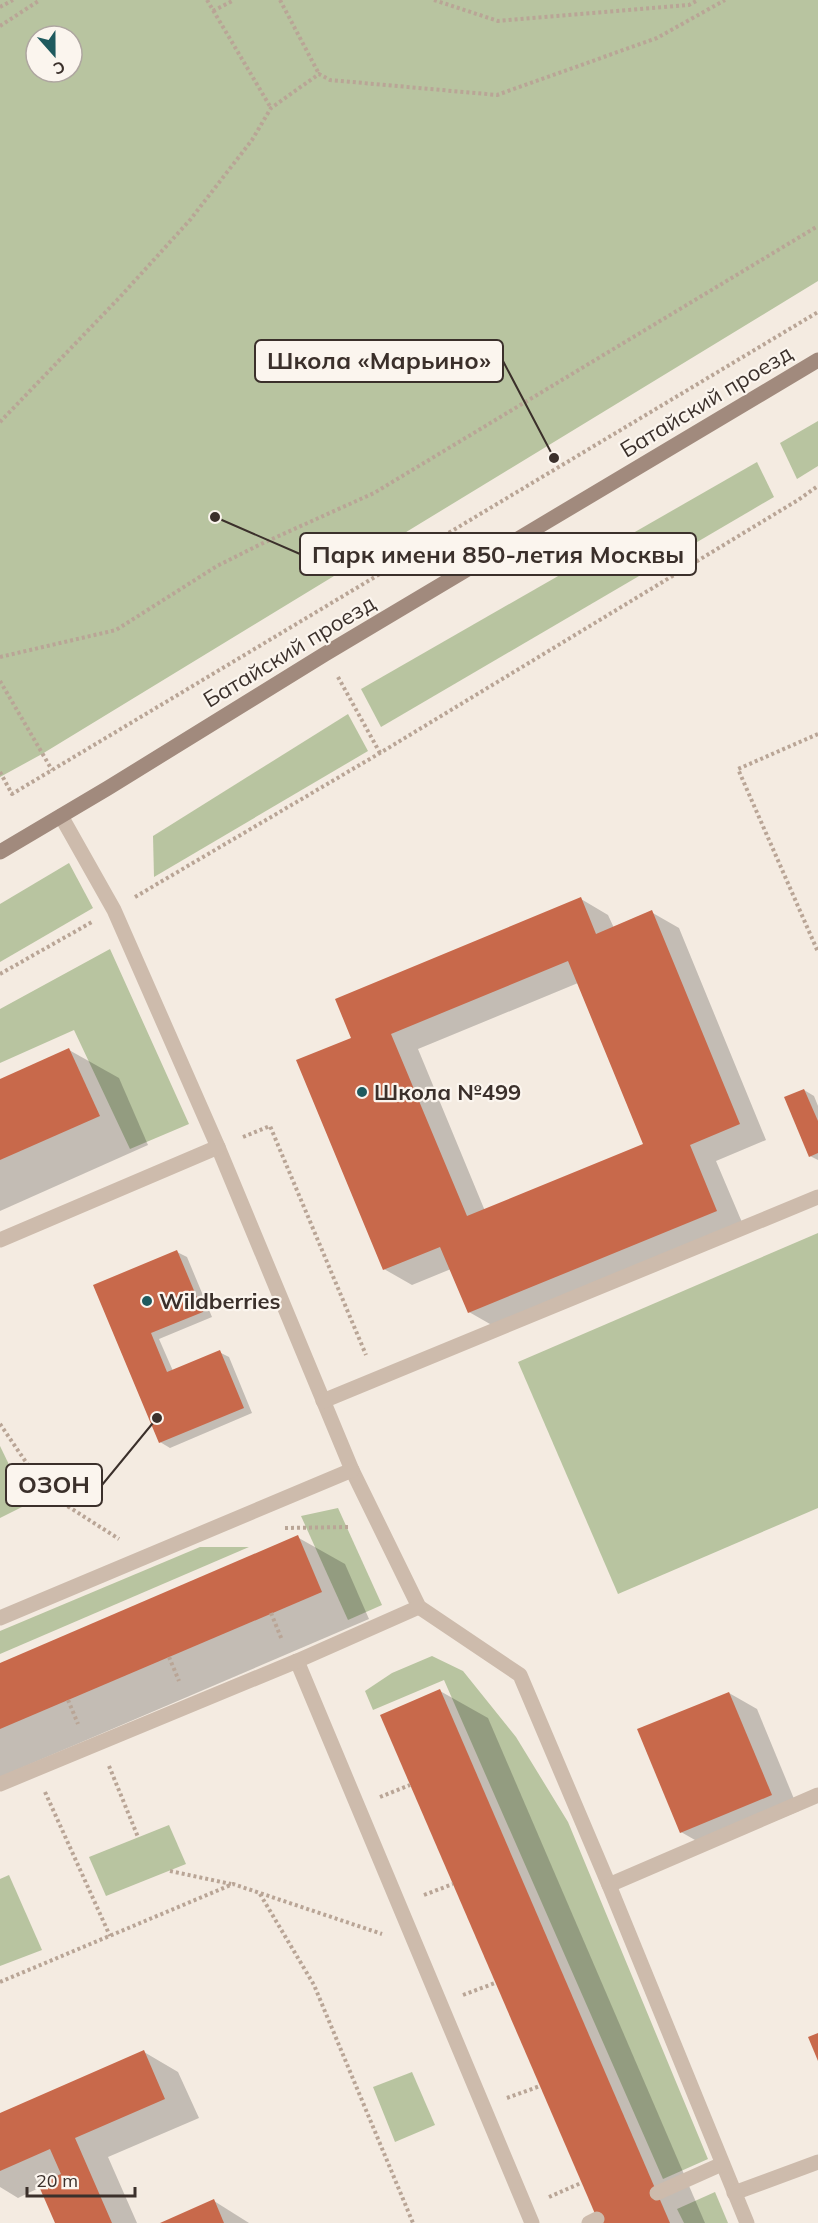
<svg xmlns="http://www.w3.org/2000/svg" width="818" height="2223" viewBox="0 0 818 2223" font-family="Mulish,sans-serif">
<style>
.green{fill:#b8c4a0;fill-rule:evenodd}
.shadow{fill:#0003;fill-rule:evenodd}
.building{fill:#c8694b;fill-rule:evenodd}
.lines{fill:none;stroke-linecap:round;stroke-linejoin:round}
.path{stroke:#b9a596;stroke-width:4;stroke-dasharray:3 3;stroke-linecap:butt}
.lane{stroke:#cdbbac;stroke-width:15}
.secondary{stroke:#a18a7d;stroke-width:15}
.poi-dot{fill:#1f5a5e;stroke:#fbf5ee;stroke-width:2}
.labels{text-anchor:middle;stroke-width:4.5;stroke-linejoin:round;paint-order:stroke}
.street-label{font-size:22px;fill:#3b302b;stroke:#fbf5ee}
.poi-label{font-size:22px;font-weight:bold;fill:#3b302b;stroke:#fbf5ee;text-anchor:start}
.leader{fill:none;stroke:#3b302b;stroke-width:2}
.callout-dot{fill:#3b302b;stroke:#fbf5ee;stroke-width:2}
.callout{fill:#fbf5ee;stroke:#3b302b;stroke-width:2}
.callout-label{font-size:24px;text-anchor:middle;font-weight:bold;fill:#3b302b}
</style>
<rect width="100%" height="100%" fill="#f4ebe1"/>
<g class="green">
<path d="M0 0H818V281L42 754 0 777ZM36 36H72V72H36Z"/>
<path d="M818 421V466L797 479 780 443Z"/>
<path d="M757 462 774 497 381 727 361 689Z"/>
<path d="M348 714 368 751 154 877 153 836Z"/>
<path d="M69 863 93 908 0 962V904Z"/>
<path d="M110 949 189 1124 130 1149 74 1030 0 1063V1009Z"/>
<path d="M818 1233V1508L618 1594 518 1362Z"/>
<path d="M0 1446 28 1504 0 1518Z"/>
<path d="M338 1508 382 1605 348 1620 301 1516Z"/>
<path d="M200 1547H249L0 1654V1631Z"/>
<path d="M432 1656 463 1671 516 1737 568 1822 708 2159 663 2179 444 1680 373 1710 365 1691 392 1673Z"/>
<path d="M169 1825 186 1864 106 1896 89 1857Z"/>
<path d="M9 1875 42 1950 0 1966V1879Z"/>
<path d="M412 2072 435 2125 395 2142 373 2087Z"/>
<path d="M715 2192 728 2223H684L677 2209Z"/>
</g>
<g class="shadow">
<path d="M581 899 608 915 614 928 651 912 679 928 766 1140 716 1161 744 1227 497 1328 469 1312 451 1269 412 1285 384 1269 353 1039ZM578 983 645 1144 485 1211 418 1049Z"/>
<path d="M69 1050 119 1078 148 1145 0 1211V1080Z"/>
<path d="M804 1090 814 1096 818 1106V1160L810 1156Z"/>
<path d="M177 1252 187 1257 212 1317 159 1339 173 1371 219 1352 229 1357 252 1413 170 1448 160 1442 95 1286Z"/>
<path d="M297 1537 345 1564 369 1619 0 1777V1664Z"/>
<path d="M440 1691 488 1718 705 2223H600Z"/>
<path d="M729 1693 757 1709 799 1811 709 1848 681 1832Z"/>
<path d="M144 2052 178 2072 199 2118 108 2157 137 2223H57L41 2187 18 2198 0 2187V2115Z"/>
<path d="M214 2201 249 2223H164Z"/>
</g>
<g class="building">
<path d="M581 897 596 934 652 910 740 1124 690 1145 717 1211 468 1313 440 1247 383 1270 296 1060 351 1038 335 999ZM568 961 643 1144 467 1216 391 1034Z"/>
<path d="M69 1048 100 1116 0 1160V1079Z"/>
<path d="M804 1089 818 1121V1153L809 1157 784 1097Z"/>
<path d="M177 1250 203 1312 151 1333 167 1372 220 1350 244 1408 159 1443 93 1285Z"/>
<path d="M298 1535 322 1592 0 1729V1663Z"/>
<path d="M440 1689 670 2223H599L380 1715Z"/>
<path d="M729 1692 772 1795 680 1833 637 1729Z"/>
<path d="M818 2033V2061L808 2037Z"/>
<path d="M144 2050 165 2099 75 2138 112 2223H55L38 2184 61 2174 50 2149 0 2171V2113Z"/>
<path d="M214 2199 224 2223H160Z"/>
</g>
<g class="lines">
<g class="path">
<path d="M207 0 271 108"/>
<path d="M280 0 319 74"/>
<path d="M434 0 498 21 689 5 698 0"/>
<path d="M0 7 13 0"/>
<path d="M213 11 234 0"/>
<path d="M0 26 40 0"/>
<path d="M0 422 120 297 190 220 252 140 271 108 319 74 330 80 497 95 657 38 725 0"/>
<path d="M0 657 116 630 217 566 261 544 374 493 818 226"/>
<path d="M338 677 380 753"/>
<path d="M0 681 52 770"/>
<path d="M818 734 738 769 818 952"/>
<path d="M0 772 12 794 818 312"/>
<path d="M135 897 380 753 798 500 818 486"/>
<path d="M0 974 92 922"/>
<path d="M243 1137 270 1126 366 1355"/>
<path d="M0 1424 47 1493 119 1539"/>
<path d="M285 1528 350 1527"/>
<path d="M271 1613 282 1640"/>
<path d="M169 1657 179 1681"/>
<path d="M68 1700 78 1724"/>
<path d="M109 1766 138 1837"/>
<path d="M45 1792 110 1936"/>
<path d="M380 1797 410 1785"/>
<path d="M170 1871 231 1884"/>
<path d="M260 1894 314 1985 413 2223"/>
<path d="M424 1895 453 1884"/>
<path d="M0 1982 233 1884 382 1934"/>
<path d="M463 1995 495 1983"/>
<path d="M507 2098 540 2086"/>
<path d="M549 2197 581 2183"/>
</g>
<g class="lane">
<path d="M61 816 114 910 218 1147 352 1470 419 1607 520 1675 609 1885 818 1795"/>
<path d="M0 1240 218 1147"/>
<path d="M323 1401 818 1197"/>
<path d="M0 1618 352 1470"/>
<path d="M297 1661 532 2223"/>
<path d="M0 1784 297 1661 419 1607"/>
<path d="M609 1885 747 2223"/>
<path d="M657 2193 722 2164"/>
<path d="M734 2193 818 2162"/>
<path d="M589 2223 597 2219"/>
</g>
<path class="secondary" d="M0 852 108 788 325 654 818 360"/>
</g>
<g class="poi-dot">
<circle cx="362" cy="1092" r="6"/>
<circle cx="147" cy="1301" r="6"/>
</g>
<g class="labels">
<g class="street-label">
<text transform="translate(706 401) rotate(-31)" y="8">Батайский проезд</text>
<text transform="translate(289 651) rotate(-31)" y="8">Батайский проезд</text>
</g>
<g class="poi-label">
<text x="374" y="1100">Школа №499</text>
<text x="159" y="1309">Wildberries</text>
</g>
</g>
<path class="leader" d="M554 458L503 361M215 517L300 554M157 1418L102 1485"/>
<g class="callout-dot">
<circle cx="554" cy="458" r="6"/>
<circle cx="215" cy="517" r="6"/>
<circle cx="157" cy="1418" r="6"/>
</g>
<g class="callout">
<rect x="255" y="340" width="248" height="42" rx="6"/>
<rect x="300" y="533" width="396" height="42" rx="6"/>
<rect x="6" y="1464" width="96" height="42" rx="6"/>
</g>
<g class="callout-label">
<text x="379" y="369">Школа «Марьино»</text>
<text x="498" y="563">Парк имени 850-летия Москвы</text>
<text x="54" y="1493">ОЗОН</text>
</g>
<g transform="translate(54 54) rotate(159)"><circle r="28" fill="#fbf5ee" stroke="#aea6a0" stroke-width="1.5"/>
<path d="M0-4.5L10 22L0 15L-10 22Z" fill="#1f5a5e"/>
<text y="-9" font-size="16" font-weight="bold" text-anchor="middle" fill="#3b302b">С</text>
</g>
<path d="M27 2187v9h108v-9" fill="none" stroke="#3b302b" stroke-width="3"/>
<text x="36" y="2187" font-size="18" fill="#3b302b" stroke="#fbf5ee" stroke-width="4.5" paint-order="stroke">20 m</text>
</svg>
